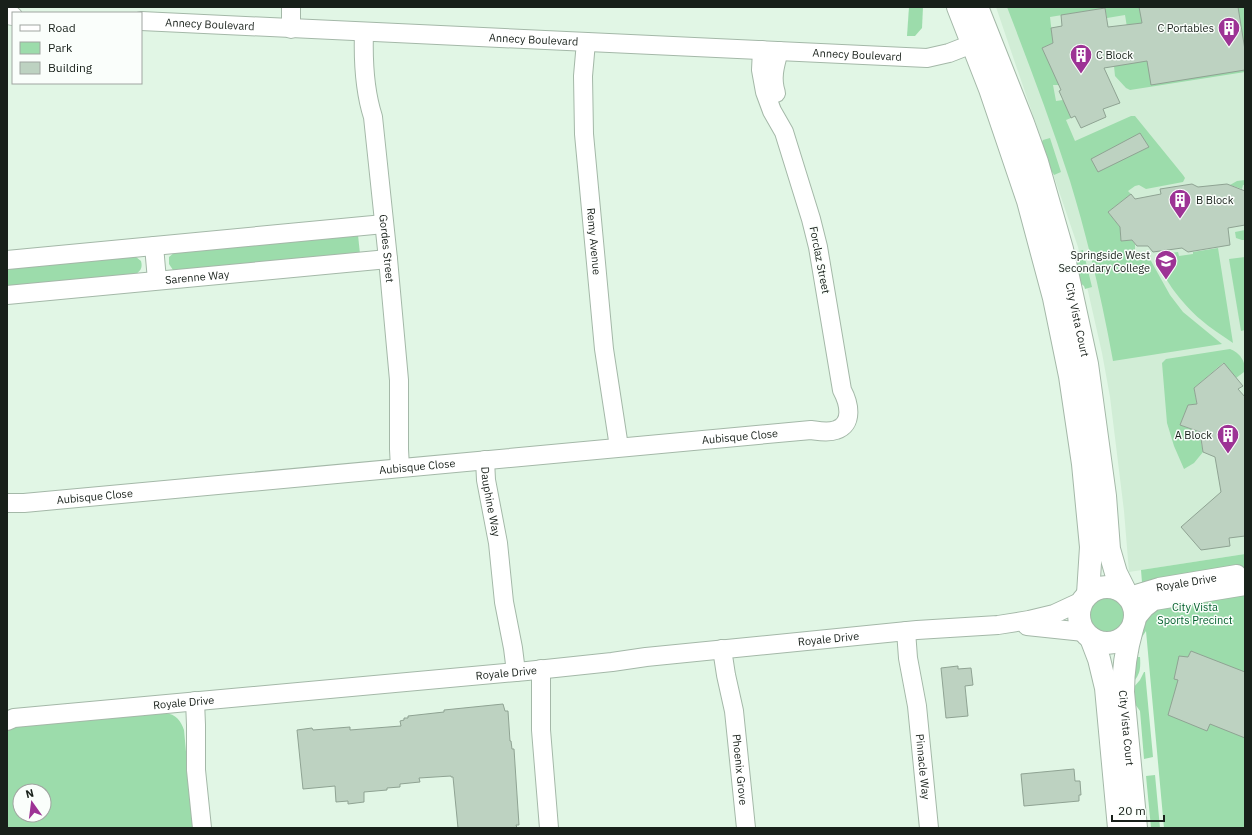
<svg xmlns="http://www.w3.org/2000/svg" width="1252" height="835" viewBox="0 0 1252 835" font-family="'IBM Plex Sans',sans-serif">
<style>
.built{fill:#d1edd6}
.green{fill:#9cdcab;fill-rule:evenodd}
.building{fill:#bdd2c1;stroke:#8fa393}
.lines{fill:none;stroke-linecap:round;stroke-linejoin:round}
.minor-casing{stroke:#a4b8a8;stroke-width:20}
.tertiary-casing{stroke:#a4b8a8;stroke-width:24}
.minor{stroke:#fff;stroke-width:18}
.tertiary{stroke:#fff;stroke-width:22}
.labels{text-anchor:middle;stroke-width:3;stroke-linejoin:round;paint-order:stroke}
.street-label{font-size:11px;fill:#18201a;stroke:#fafefb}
.poi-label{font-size:11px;fill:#18201a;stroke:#fafefb;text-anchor:end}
.park-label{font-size:11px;fill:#04602d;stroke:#fafefb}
</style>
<rect width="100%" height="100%" fill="#e1f6e5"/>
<path class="built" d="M996 7H1245V554L1129 572 1124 511 1110 397 1102 353 1078 247Z"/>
<g class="green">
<path d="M909 7H923L922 28 915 36H907Z"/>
<path d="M1007 7H1245V72L1130 90 1126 88 1115 76 1114 66 1127 27 1125 15 1107 18 1105 8 1050 17 1053 43 1042 48 1059 85H1053L1056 101 1063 100 1071 118 1066 120 1075 141 1131 116H1135L1183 175 1185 178 1183 182 1146 189 1139 185 1135 186 1128 191 1131 194 1108 212 1120 227 1121 241 1132 240 1135 244V251H1134L1138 259 1140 258 1141 255 1146 252 1170 295 1183 312 1222 344 1113 361C1102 300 1088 240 1070 181 1051 122 1029 64 1007 7Z"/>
<path d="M1050 138 1061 172 1054 175 1053 173 1045 168 1039 148 1043 140Z"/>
<path d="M1245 180V185H1243L1242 189 1230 185 1237 181Z"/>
<path d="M1245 230V240H1242L1236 238 1235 232Z"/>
<path d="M358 235 360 254 176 271 173 270 169 264V257L175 252Z"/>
<path d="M1218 248 1233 343C1222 335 1210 328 1200 319 1188 309 1164 282 1161 266 1160 262 1162 258 1163 254L1178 252 1179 256 1193 254V252Z"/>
<path d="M1083 250 1092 287 1085 289 1084 286 1077 280 1072 261 1076 252Z"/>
<path d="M136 257 141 261C143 268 140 272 134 275L7 287V267Z"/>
<path d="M1245 257V330L1241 331 1229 259Z"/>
<path d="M1230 349C1239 352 1247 362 1244 372L1236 378 1223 363 1194 388 1197 404 1188 405 1180 425 1199 432 1203 452 1194 463 1184 469 1174 446 1167 423 1162 363 1166 359Z"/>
<path d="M1245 554V828H1164L1146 631 1138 643 1139 653H1134L1139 632 1145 620 1141 570Z"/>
<circle cx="1107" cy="615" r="17"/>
<path d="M1133 657H1140C1141 672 1139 676 1129 687Z"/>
<path d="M1144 672H1145L1153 757 1144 759 1140 711 1135 704 1133 688 1140 680Z"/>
<path d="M165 713C176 714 181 721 184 730L193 828H7V728ZM20 791H44V815H20Z"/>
<path d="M1155 775 1160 828H1151L1146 776Z"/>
</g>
<g class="building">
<path d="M1139 7H1238L1245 50V70L1151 85 1147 61 1104 68 1120 103 1103 109 1106 117 1081 128 1075 116 1071 118 1059 91 1061 90 1042 48 1053 43 1051 28 1062 26 1061 15 1105 8 1108 27 1142 23Z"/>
<path d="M1140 133 1149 147 1098 172 1091 159Z"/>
<path d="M1192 184 1198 187 1227 184 1245 191V225L1228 228 1230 245 1188 252 1182 248 1153 252 1148 246H1137L1132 240 1121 241 1120 227 1108 212 1131 194 1135 199 1161 194 1160 189Z"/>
<path d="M1224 363 1243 386 1238 389 1245 397V536L1229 538 1230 546 1201 550 1181 527 1221 492 1215 457 1203 452 1200 432 1180 425 1188 405 1197 404 1194 388Z"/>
<path d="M1191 651 1245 672V738L1210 724 1207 731 1168 715 1178 680 1174 679 1179 656 1188 657Z"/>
<path d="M958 666V669L971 668 973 685 965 686 968 716 946 718 941 668Z"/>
<path d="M503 704 505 711H508L510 741H511L512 749H514L519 825H516L517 828H458L453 777H451V776L419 778 420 782 400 784V787L387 788V790L364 792V802L348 804V801L336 802 335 786 303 789 297 730 312 728 313 730 350 727V730L401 726 400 721 404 720V718H408V716L444 712V710Z"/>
<path d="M1074 769 1075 781H1080L1081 795H1079V801L1024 806 1021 774Z"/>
</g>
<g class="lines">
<g class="minor-casing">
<g id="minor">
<path d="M7 15 13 16"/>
<path id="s1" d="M141 21 927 58 949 53 972 44 985 43"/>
<path d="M291 29V7"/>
<path id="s2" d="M364 32C363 61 364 89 373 117L388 259 399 380V449L400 468"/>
<path id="s3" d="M586 42 583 76 584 134 604 349 619 447"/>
<path d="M776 93C771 78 775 65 779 51"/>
<path d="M154 246 157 280"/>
<path d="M7 260 384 224"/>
<path id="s4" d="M7 295 388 259"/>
<path id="s5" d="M485 460 486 480 498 543 504 602 513 648 516 672"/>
<path id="s6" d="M7 503H24L811 430C819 431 828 433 836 430 854 424 849 403 842 390L818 247 811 219 784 132 772 111 765 92 761 70 762 50"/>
<path id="s7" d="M1129 596 1159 587 1237 574"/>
<path d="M1135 620 1145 608 1154 601 1245 586"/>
<path d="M1027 626 1084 632"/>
<path id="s8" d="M906 631 908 658 917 706 929 828"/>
<path id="s9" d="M722 649 726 675 734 711 746 828"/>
<path d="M541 669V730L549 828"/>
<path d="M195 701 196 725V770L202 828"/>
<path id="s10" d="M7 721 14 718 527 671 612 662 646 657 917 630 998 625 1029 620 1054 614 1082 601"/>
</g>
</g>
<g class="tertiary-casing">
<g id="tertiary">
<path d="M958 7 990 89 1007 139 1028 201 1054 298 1070 376 1083 464 1091 547 1088 594"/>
<path id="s11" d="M977 7 1023 123 1037 162 1062 249 1087 364 1105 496 1109 549 1116 573 1127 595"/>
<circle cx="1107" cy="615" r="28"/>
<path id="s12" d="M1132 629C1126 650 1123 670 1123 692L1136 828"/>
<path d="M1091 638 1099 659 1106 688 1119 828"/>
</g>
</g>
<use href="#minor" class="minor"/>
<use href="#tertiary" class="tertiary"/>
</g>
<defs>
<g id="building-pin" transform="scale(1.15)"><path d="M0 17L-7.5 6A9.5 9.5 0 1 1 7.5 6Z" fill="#9d3395" stroke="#fafefb"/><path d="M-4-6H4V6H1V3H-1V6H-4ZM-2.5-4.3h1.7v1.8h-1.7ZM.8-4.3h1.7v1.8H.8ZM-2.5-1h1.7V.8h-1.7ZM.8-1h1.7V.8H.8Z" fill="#fff"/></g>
<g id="school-pin" transform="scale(1.15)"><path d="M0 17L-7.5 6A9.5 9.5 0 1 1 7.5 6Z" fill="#9d3395" stroke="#fafefb"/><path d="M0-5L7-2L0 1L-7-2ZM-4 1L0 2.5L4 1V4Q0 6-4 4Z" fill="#fff"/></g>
</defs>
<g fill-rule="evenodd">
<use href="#building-pin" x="1229" y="28"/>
<use href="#building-pin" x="1081" y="55"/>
<use href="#building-pin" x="1180" y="200"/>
<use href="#school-pin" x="1166" y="261"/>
<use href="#building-pin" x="1228" y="435"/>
</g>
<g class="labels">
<g class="street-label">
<text dy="4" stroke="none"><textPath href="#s1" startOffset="69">Annecy Boulevard</textPath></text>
<text dy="4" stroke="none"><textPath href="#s1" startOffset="393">Annecy Boulevard</textPath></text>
<text dy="4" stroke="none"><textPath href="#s1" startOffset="717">Annecy Boulevard</textPath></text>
<text dy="4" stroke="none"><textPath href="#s3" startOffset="200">Remy Avenue</textPath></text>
<text dy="4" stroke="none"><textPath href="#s2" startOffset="218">Gordes Street</textPath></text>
<text transform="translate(820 260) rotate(79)" y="4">Forclaz Street</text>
<text dy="4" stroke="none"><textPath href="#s4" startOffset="191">Sarenne Way</textPath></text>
<text dy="4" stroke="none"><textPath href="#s11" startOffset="329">City Vista Court</textPath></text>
<text dy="4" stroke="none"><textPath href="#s6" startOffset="736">Aubisque Close</textPath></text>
<text dy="4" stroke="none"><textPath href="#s6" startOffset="412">Aubisque Close</textPath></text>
<text dy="4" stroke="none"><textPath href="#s6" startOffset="88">Aubisque Close</textPath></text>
<text dy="4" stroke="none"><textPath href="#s5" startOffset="42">Dauphine Way</textPath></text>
<text dy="4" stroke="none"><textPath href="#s7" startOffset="59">Royale Drive</textPath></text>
<text dy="4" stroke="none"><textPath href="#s10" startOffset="826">Royale Drive</textPath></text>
<text dy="4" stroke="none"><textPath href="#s10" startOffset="502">Royale Drive</textPath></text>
<text dy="4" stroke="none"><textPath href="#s10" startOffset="178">Royale Drive</textPath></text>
<text dy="4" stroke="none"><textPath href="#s12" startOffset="100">City Vista Court</textPath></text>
<text dy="4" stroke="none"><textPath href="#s8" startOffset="137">Pinnacle Way</textPath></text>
<text dy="4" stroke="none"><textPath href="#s9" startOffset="122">Phoenix Grove</textPath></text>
</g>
<g class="poi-label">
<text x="1214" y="32">C Portables</text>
<text x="1096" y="59" text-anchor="start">C Block</text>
<text x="1196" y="204" text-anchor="start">B Block</text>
<text x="1150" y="259">Springside West<tspan x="1150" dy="13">Secondary College</tspan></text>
<text x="1212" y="439">A Block</text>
</g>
<g class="park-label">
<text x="1195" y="611">City Vista<tspan x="1195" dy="13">Sports Precinct</tspan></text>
</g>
</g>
<rect width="1252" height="835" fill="none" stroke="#18201a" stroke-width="16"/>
<rect x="12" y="12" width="130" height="72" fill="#fafefb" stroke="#a0a5a1"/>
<rect x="20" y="25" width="20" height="6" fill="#ffffff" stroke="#a0a5a1"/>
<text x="48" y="32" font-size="12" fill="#18201a">Road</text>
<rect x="20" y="42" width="20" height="12" fill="#9cdcab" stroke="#a0a5a1"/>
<text x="48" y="52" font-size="12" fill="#18201a">Park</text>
<rect x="20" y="62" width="20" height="12" fill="#bdd2c1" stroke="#a0a5a1"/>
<text x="48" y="72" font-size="12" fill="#18201a">Building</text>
<g transform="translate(32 803) rotate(346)"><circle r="19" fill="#fafefb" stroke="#a0a5a1"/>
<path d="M0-3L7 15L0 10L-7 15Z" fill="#9d3395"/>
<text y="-6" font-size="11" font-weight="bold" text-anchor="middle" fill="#18201a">N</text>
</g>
<path d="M1112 815v6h52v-6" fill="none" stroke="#18201a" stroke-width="2"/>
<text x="1118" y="815" font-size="12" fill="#18201a" stroke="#fafefb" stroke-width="3" paint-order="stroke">20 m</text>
</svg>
